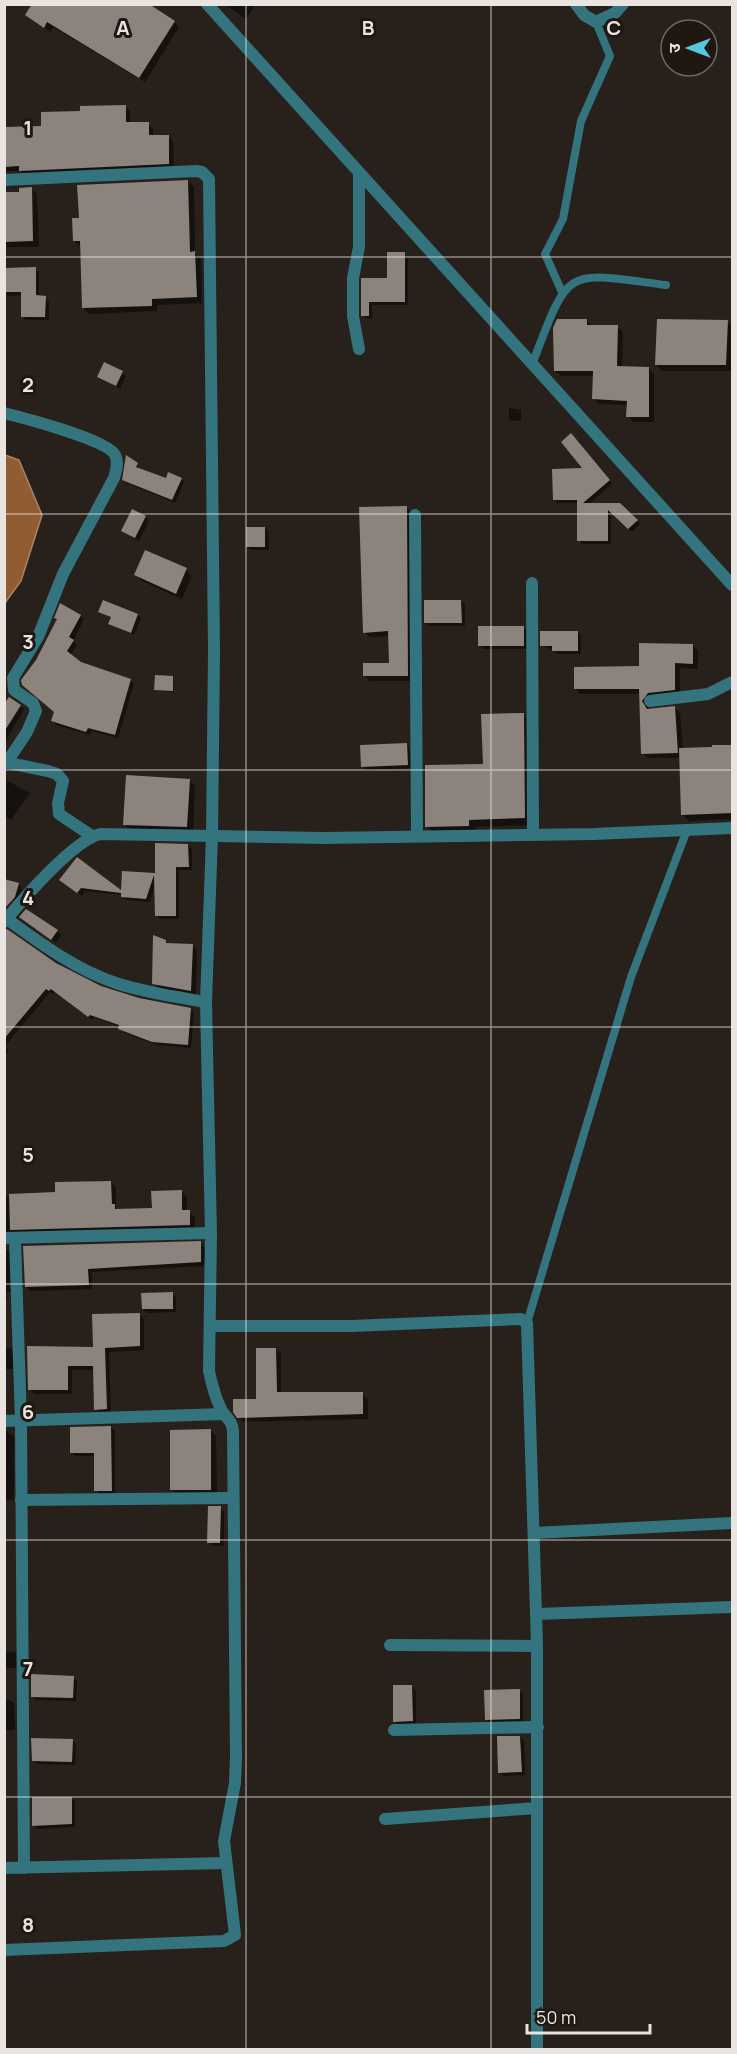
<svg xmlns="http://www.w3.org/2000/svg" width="737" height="2054" viewBox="0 0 737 2054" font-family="Manrope,'Noto Sans Devanagari',sans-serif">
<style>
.water{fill:#925c32;stroke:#ac8566;stroke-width:1.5}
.shadow{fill:#0007}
.building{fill:#8d837d}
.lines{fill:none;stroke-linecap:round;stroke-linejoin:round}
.service{stroke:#33747f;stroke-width:8}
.minor{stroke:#33747f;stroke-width:12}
.tertiary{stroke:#33747f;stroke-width:12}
.grid{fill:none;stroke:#e9e4e0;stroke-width:1.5;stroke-opacity:0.55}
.grid-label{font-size:20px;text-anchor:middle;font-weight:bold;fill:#e9e4e0;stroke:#1e1712;stroke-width:6;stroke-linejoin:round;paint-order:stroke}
</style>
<rect width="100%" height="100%" fill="#27201b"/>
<path class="water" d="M5 455 19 460 42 515 21 581 5 603Z"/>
<g class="shadow">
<path d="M224 4H256L246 19Z"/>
<path d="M27 15 174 22 179 27 145 82 53 27 50 32Z"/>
<path d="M125 107 130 111V124H148L153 129V137H169L173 141 174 168 25 175 21 171H4V127L43 128 82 112Z"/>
<path d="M188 181 194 187 195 254 201 259 202 303 157 305V311L89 314 83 308 80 247 74 241Z"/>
<path d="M31 188 37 195 39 247H4V194L21 193Z"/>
<path d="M404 254 408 258V305H372V319H367L363 315V279H389Z"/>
<path d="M4 269H35L39 272V297L49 301V320H26L23 317V295L8 296 4 292Z"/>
<path d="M586 320 592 326 617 327 623 332 622 368H649L654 374V422H633L628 416V405L599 404 594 399V376H561L555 371Z"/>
<path d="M728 322 732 326 731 371H662L656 365Z"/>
<path d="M122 373 126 376 120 389 99 377Z"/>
<path d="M509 408 521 410V421L509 420Z"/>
<path d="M575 439 612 484 589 504H620L640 524 632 532 611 510V544H582L579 540V503H558L554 500 585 469Z"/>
<path d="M127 458 137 464 139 469 167 480 181 479 184 482 175 503 127 483 124 480Z"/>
<path d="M406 508 412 513 413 681H370L364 676 390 664V636L370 637 364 632Z"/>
<path d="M145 517 149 521 139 541 123 531Z"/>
<path d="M265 528 269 532V550H251L247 547Z"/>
<path d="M186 570 192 576 182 599 142 581 136 575Z"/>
<path d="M461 601 465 605V626H429L425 623Z"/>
<path d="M100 611 138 615 141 618 134 635 113 626 110 623 112 618Z"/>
<path d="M80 616 84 619 73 641 77 645 70 656 80 663 130 680 134 684 118 738 91 731 90 735 56 725 53 721 55 712 27 689Z"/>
<path d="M523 627 527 631V649H484L480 646Z"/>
<path d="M577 632 581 636V654H558L542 645Z"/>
<path d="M693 645 698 651V669L680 668V695L647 704 648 710 675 708 680 713 683 749 732 747V819L689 821 682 814 680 758H648L642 753 640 694H581L575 689 640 668Z"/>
<path d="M173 678 174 692 156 690Z"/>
<path d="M10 699 24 709 4 745V706Z"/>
<path d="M523 714 530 721 531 825 476 827V832L434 833 427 826 484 765Z"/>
<path d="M406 744 410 748 411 768 367 770 363 766Z"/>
<path d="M4 779 30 793 11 820 4 815Z"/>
<path d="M189 780 195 786 193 833 130 830 124 824Z"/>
<path d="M188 845 192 849V870H179V919H160L156 915 155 885 150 902 126 900 122 895 85 891 82 896 65 883 122 893 124 872 157 875Z"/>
<path d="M18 884 22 888 18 900 4 896Z"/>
<path d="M21 917 57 931 61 935 56 943Z"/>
<path d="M7 931 85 981 127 997 190 1009 194 1013 191 1048 157 1045 123 1032 120 1027 94 1017 92 1020 55 991 53 994 50 992 5 1046 9 1051 4 1056V932Z"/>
<path d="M165 941 168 944 192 945 197 950 196 996 159 989 154 983Z"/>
<path d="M111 1182 116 1187V1208L119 1211 153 1210 182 1192 187 1197V1212L195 1217V1230L4 1236V1196L57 1194Z"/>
<path d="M200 1243 205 1247V1266L92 1272V1289L31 1291 26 1287 25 1247Z"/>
<path d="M4 1247 11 1253 13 1292H7V1300H4Z"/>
<path d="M172 1294 176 1298V1312L147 1313 143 1309Z"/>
<path d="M139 1315 144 1319V1350L109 1352 111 1413 100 1414 96 1409 95 1370H72V1394H34L30 1389 94 1348Z"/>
<path d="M4 1348H10L15 1353V1369H4Z"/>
<path d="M276 1349 281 1354V1394H362L368 1399V1419L244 1422 238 1417 258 1400Z"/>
<path d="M111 1427 115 1431V1494H99L96 1490 95 1456H75L71 1453Z"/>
<path d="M4 1430 14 1436V1500H4Z"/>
<path d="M210 1430 216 1436 217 1495 178 1496 172 1490Z"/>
<path d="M220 1508 224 1512V1546H213L209 1542Z"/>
<path d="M4 1652H14L18 1656V1668H4Z"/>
<path d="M73 1677 77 1681 76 1701 36 1700 33 1696Z"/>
<path d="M412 1687 416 1691V1725H398L395 1721Z"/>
<path d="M519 1691 523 1694V1722L490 1723 486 1719Z"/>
<path d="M4 1700H10L14 1703 15 1730H4Z"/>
<path d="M520 1737 524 1741 525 1775 503 1776 500 1772Z"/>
<path d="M72 1740 76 1744 75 1765 37 1764 33 1760Z"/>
<path d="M71 1798 75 1802V1827L37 1829 33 1825Z"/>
</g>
<g class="building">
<path d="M32 4H149L175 21 139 78 47 22 44 28 25 15Z"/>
<path d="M126 105V122H149V135H169V164L19 171V166L4 167V127L41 126V112L80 111V106Z"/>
<path d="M188 180 190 252 195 251 197 297 152 299V306L82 308 80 241H73L72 218H79L77 185Z"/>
<path d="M32 187 33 241 4 242V192H19V188Z"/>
<path d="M387 252H405V302H369V316H361V278H387Z"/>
<path d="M36 267V295L46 296 45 317H21V292H4V268Z"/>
<path d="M557 319H587V325H618L617 366 649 367V417H626L627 401 592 399 593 371H554L553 328Z"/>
<path d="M657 319 728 320 726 365H655Z"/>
<path d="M104 362 123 371 116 386 97 377Z"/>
<path d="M571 433 610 480 583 503H620L638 520 628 529 608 510V541H577V500H553L552 469 582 468 561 442Z"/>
<path d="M126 455 138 463 136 467 166 478 168 472 182 478 172 500 122 480Z"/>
<path d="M407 506 408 676H363V663H389L388 631 363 633 359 507Z"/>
<path d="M132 509 146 516 135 538 121 531Z"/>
<rect x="246" y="527" width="19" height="20"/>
<path d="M145 550 187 568 176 594 134 575Z"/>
<path d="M103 600 138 614 131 633 108 624 111 617 98 612Z"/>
<path d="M424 600H461L462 623H424Z"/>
<path d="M60 603 81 615 69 637 74 640 67 651 81 662 131 679 115 735 88 728 86 732 51 721 54 712 22 685 21 680 36 660 57 619 54 618Z"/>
<rect x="478" y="626" width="46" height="20"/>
<path d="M540 631H578V651H552V646H540Z"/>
<path d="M639 643 693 644V664L675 663V690L648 693 642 701 647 709 675 706 678 753 641 754 639 689H574V667L639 666Z"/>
<path d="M155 675 173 676V691L154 690Z"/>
<path d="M9 697 21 705 4 732V704Z"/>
<path d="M524 713 525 818 469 820V826L425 827V765L483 764 481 714Z"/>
<path d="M407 743 408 765 361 767 360 745Z"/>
<path d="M712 745H732V813L681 815 679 748 712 747Z"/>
<path d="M126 775 190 779 187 827 123 825Z"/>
<path d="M155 843 188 844 189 867H176V916H155L154 875 146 899 121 897V893L81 888 77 893 59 880 77 857 121 890 122 871 155 873Z"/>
<path d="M4 879 19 883 15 897 4 909Z"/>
<path d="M26 909 58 930 51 940 19 917Z"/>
<path d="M7 929 56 963 101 986 139 998 191 1008 188 1045 152 1042 118 1029 119 1025 90 1015 88 1017 51 989 49 991 46 989 4 1039V930Z"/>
<path d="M153 935 166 940V943L193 944 191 991 152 984Z"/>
<path d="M111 1181 112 1204H115V1209L152 1208 151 1191 182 1190V1210H190V1225L10 1230 9 1194 55 1192V1182Z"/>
<path d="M201 1241V1262L88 1269 89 1285 25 1287 23 1246Z"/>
<path d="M173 1292V1309H142L141 1293Z"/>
<path d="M140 1313V1346L105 1348 107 1409 94 1410 93 1366H68V1390H28L27 1346 93 1347 92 1314Z"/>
<path d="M256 1348H276L277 1392H363V1414L237 1418 233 1412V1399H256Z"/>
<path d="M111 1426 112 1491H94V1453H70V1427Z"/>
<path d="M211 1429V1490H170V1430Z"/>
<path d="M208 1506H221L220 1543H207Z"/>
<path d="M31 1674 74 1676 73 1698 31 1697Z"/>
<path d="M393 1685H412L413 1721 393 1722Z"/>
<path d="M520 1689V1719L485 1720 484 1690Z"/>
<path d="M497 1736H520L522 1772 498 1773Z"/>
<path d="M31 1738 73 1739 72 1762 32 1761Z"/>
<path d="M32 1797H72V1824L32 1826Z"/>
</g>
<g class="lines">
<g class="service">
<path d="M562 292 545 254 563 219 581 121 610 56 596 22"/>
<path d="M533 362C570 265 564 272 666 285"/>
<path d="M527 1323 631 977 687 830"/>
</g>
<g class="minor">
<path d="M359 174V247L353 278V316L359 349"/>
<path d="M4 180 196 171 202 172 209 179 214 651 212 836 206 1002 211 1233 209 1371C211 1382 217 1404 224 1414 229 1420 232 1422 233 1431L236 1757 235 1783 224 1841 235 1935 224 1941 4 1950"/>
<path d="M4 413C24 418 108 440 115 455 119 462 116 471 114 478L63 574 38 637 13 678 14 690 33 703 36 711 27 732 7 762"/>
<path d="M415 515 417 835"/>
<path d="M532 583 533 834"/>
<path d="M650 701 708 694 732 682"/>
<path d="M4 762 48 771 57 774 63 781 58 803 59 814 92 836"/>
<path d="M7 919C41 944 78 971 119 984 148 993 177 997 206 1002"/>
<path d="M4 922C23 899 73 841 100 834L324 838 594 834 732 828"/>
<path d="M4 1238 211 1233"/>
<path d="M15 1239 21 1421 24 1868"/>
<path d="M211 1326H351L521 1319 527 1323 537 1646V2050"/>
<path d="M4 1421 224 1414"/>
<path d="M21 1500 233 1498"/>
<path d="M534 1533 732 1523"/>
<path d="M537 1614 732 1607"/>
<path d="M390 1645 537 1646"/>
<path d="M394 1730 538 1727"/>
<path d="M385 1819 537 1808"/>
<path d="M4 1868 226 1863"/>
</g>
<g class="tertiary">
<path d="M207 4 732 585"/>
<path d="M576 4 584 15 596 22 615 13 623 4"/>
</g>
</g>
<path class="grid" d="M246 4V2050M491 4V2050M4 257H732M4 514H732M4 770H732M4 1027H732M4 1284H732M4 1540H732M4 1797H732"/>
<g class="grid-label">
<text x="123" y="35">A</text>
<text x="368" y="35">B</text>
<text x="614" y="35">C</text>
<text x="28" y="135">1</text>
<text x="28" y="392">2</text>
<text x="28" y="649">3</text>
<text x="28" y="905">4</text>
<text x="28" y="1162">5</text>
<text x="28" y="1419">6</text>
<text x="28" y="1676">7</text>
<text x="28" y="1932">8</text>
</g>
<rect width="737" height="2054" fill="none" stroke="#e9e4e0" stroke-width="12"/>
<g transform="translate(689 48) rotate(270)"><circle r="28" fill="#1e1712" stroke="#6f6964" stroke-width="1.5"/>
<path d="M0-4.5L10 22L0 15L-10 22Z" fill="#54cadd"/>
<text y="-9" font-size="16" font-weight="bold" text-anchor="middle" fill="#e9e4e0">उ</text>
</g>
<path d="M527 2024v9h123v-9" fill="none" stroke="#e9e4e0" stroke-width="3"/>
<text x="536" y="2024" font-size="18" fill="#e9e4e0" stroke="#1e1712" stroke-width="4.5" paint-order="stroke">50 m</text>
</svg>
